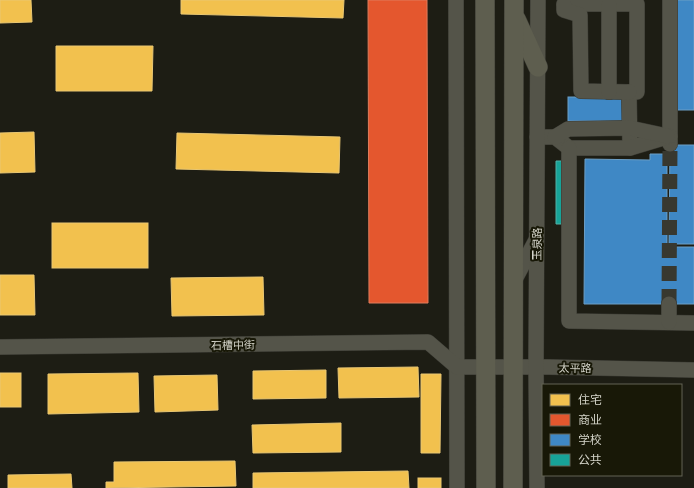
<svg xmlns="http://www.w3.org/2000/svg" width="694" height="488" viewBox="0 0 694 488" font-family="'Noto Sans','Noto Sans SC',sans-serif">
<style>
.homes{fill:#f2c14e;stroke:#e9c773}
.shops{fill:#e4572e;stroke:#df7c5c}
.schools{fill:#3f88c5;stroke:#6c9fc6}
.public{fill:#17a398;stroke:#50b2a7}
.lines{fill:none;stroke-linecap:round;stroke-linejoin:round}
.minor-tunnel{stroke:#38382f;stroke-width:15;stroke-dasharray:15 8;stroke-linecap:butt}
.minor-casing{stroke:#393932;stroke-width:16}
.major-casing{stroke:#393932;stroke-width:20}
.minor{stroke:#545449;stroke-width:15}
.major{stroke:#5e5e4f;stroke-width:19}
.labels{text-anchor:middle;stroke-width:4;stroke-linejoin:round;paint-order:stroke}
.street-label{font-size:11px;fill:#d4d4c9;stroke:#181807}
</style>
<rect width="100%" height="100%" fill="#1d1d14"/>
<g class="homes">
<path d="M0 0H31L32 22 0 23Z"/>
<path d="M181 0H344L343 18 181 14Z"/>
<path d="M56 46H153L152 91H56Z"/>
<path d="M34 132 35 172 0 173V133Z"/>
<path d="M177 133 340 137 339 173 176 169Z"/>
<rect x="52" y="223" width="96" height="45"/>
<path d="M0 275H34L35 315H0Z"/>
<path d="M263 277 264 315 172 316 171 278Z"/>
<path d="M418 367 419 397 339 398 338 368Z"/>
<path d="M326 370V398L253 399V371Z"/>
<rect x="0" y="373" width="21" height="34"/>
<path d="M138 373 139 412 48 414V374Z"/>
<path d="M421 374H441L440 453H421Z"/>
<path d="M217 375 218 410 155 412 154 376Z"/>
<path d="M341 423V452L253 453 252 425Z"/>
<path d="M235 461 236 486 106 488V482H114V462Z"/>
<path d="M408 471 409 488H253V473Z"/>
<path d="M71 474 72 488H8V475Z"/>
<rect x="418" y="478" width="23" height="10"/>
</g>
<path class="shops" d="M368 0H427L428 303H369Z"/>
<g class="schools">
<rect x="677" y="0" width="17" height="110"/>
<rect x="568" y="97" width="57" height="24"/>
<path d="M670 145H694V244H669Z"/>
<path d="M650 154H667V247H694V304H584L585 159 650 160Z"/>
</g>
<path class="public" d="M556 161H565L564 224H556Z"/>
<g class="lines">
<path class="minor-tunnel" d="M669 304 670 144"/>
<g class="minor-casing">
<g id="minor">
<path d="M456 0 457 488"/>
<path d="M670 0V144"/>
<path d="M564 4H637V92H629L630 148"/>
<path d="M564 5V10L580 15 581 91 629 92"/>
<path d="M609 92V5"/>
<path d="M537 137H555L569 148H630L670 136"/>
<path d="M555 137 568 129 630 128 667 136"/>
<path d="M569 148V321L694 323"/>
<path d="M513 283 536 240"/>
<path d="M669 322V304"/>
<path d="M0 347 428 342 457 367H548L694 370"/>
<path d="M537 488 536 367 538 0"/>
</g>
</g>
<g class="major-casing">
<g id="major">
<path d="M485 0 486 488"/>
<path d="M516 19 538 67"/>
<path d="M513 488 514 0"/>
</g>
</g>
<use href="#minor" class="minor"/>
<use href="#major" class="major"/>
</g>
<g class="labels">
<g class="street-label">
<text transform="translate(537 244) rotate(-90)" y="4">玉泉路</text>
<text transform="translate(233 345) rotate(-1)" y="4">石槽中街</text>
<text transform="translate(575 368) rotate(1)" y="4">太平路</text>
</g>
</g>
<rect x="542" y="384" width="140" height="92" fill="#181807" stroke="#636355"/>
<rect x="550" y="394" width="20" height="12" fill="#f2c14e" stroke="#636355"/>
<text x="578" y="404" font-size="12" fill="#d4d4c9">住宅</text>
<rect x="550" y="414" width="20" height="12" fill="#e4572e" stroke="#636355"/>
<text x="578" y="424" font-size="12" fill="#d4d4c9">商业</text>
<rect x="550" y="434" width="20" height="12" fill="#3f88c5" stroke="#636355"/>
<text x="578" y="444" font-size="12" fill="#d4d4c9">学校</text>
<rect x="550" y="454" width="20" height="12" fill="#17a398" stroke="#636355"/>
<text x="578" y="464" font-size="12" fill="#d4d4c9">公共</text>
</svg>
